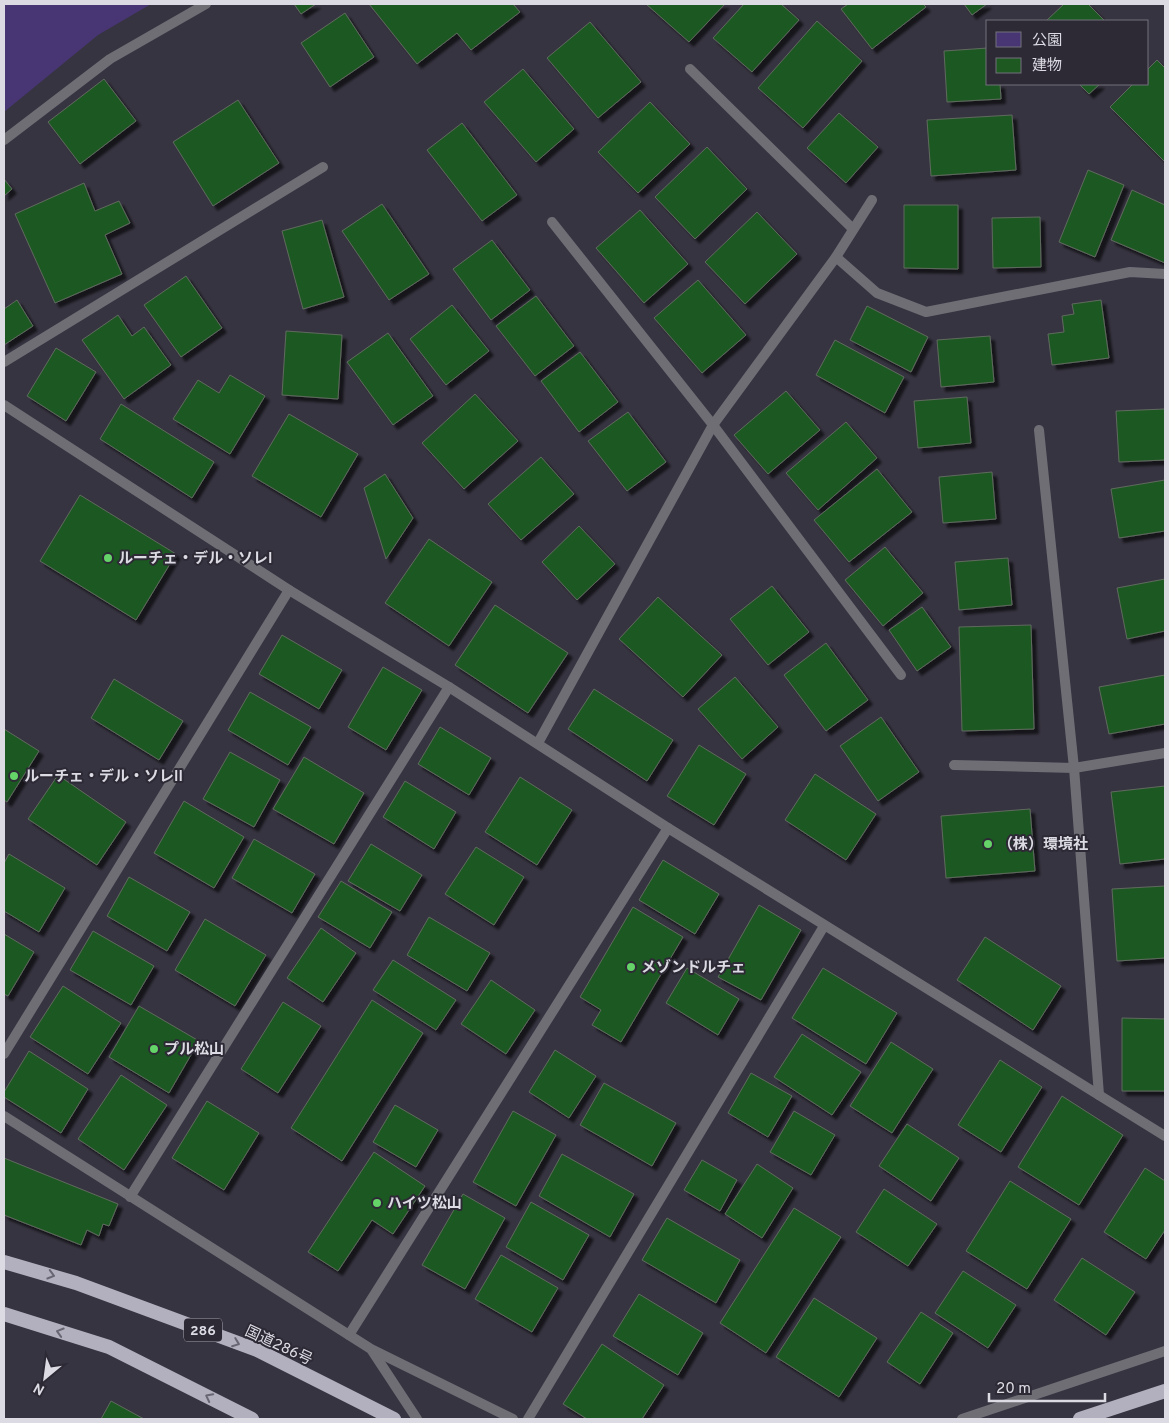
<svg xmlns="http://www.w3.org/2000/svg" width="1169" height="1423" viewBox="0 0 1169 1423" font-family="Overpass,'Noto Sans JP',sans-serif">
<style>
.green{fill:#483674}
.building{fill:#1f5922;stroke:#5f6a5f;filter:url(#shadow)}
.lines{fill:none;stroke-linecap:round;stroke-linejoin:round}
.service{stroke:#6f6e75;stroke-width:10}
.trunk{stroke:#b2b0be;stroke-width:14}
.oneway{stroke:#696673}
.poi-dot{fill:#64d468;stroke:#2d2a36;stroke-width:2}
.labels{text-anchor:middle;stroke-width:4;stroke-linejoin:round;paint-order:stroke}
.shield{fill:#2d2a36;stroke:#a8a6af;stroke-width:1}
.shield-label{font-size:14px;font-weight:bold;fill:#dcdbe3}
.poi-label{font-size:15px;font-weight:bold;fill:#dcdbe3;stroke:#2d2a36;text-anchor:start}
.street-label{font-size:15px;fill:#dcdbe3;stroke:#2d2a36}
</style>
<defs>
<filter id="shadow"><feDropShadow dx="4.5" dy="4.5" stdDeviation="1" flood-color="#0009"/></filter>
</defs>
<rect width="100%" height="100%" fill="#373441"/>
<path class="green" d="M4 4H151L98 35 4 112Z"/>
<g class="building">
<path d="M294 4H316L301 14Z"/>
<path d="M369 4H513L520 12 471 50 457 33 417 64Z"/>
<path d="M646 4H725L689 42Z"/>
<path d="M744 4H781L799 20 752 72 713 38Z"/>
<path d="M848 4H923L926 7 872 49 841 9Z"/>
<path d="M964 4H987L972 15Z"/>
<path d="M1064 4H1088L1105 21H1046Z"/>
<path d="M345 13 374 57 330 87 301 43Z"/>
<path d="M817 21 862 61 803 128 758 88Z"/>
<path d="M590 22 641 82 598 118 547 58Z"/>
<path d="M988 48V84H1000L1001 99 947 102 944 51Z"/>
<path d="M1157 60 1165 68V162L1110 107 1133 84H1148V69Z"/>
<path d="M523 69 574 129 536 162 484 102Z"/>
<path d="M104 79 136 121 80 164 48 122Z"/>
<path d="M1079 84H1100L1089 94Z"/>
<path d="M238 100 279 163 213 206 173 142Z"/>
<path d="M650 102 690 144 638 193 598 152Z"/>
<path d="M839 113 878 147 846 183 807 148Z"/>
<path d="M1012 115 1016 170 931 176 927 120Z"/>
<path d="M462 123 517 195 482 221 427 150Z"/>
<path d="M707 147 747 189 695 239 655 197Z"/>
<path d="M1088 170 1124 185 1095 257 1059 242Z"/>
<path d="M4 179 12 189 4 196Z"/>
<path d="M84 183 95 211 119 201 130 223 105 235 122 274 55 303 15 214Z"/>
<path d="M1132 190 1165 205V263L1111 240Z"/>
<path d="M382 204 429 274 389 300 342 231Z"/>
<path d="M904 205H958V269L904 268Z"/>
<path d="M640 210 688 264 644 303 596 248Z"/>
<path d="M757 212 797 254 745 304 705 262Z"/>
<path d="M1040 217 1041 267 993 268 992 218Z"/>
<path d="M322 220 344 297 303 309 282 231Z"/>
<path d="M492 240 530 290 491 320 453 269Z"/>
<path d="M186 276 222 328 181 357 144 305Z"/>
<path d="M698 280 746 335 702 373 654 318Z"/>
<path d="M536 296 574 346 535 376 496 326Z"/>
<path d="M17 300 33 326 4 345V309Z"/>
<path d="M1101 300 1109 358 1052 365 1048 334 1064 332 1062 316 1074 314 1072 304Z"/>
<path d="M452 305 489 351 446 385 410 339Z"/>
<path d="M867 306 928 337 911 372 850 340Z"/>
<path d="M118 315 132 336 144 327 171 365 124 399 82 340Z"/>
<path d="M286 331 342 335 338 399 282 395Z"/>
<path d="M388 333 433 396 393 425 347 362Z"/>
<path d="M990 336 994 382 941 387 937 340Z"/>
<path d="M835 340 904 377 885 413 816 375Z"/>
<path d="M56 348 96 372 66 421 27 396Z"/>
<path d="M580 352 618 402 579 432 541 381Z"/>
<path d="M230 375 265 396 230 454 173 419 198 380 219 393Z"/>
<path d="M786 391 820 430 768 474 734 435Z"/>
<path d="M475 394 518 441 464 489 422 443Z"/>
<path d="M967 397 971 443 918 448 914 401Z"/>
<path d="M121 404 214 462 192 498 100 439Z"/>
<path d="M1165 409V460L1119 462 1116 411Z"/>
<path d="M628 412 666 462 627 491 588 441Z"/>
<path d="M289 414 358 454 321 517 252 476Z"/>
<path d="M846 422 877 458 818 510 786 473Z"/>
<path d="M541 457 574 494 521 540 488 504Z"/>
<path d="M877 469 912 512 849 562 814 520Z"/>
<path d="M992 472 996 519 943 523 939 477Z"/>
<path d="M385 474 413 518 386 559 364 488Z"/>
<path d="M1165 480V531L1119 538 1111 489Z"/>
<path d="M80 495 176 554 136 620 40 561Z"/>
<path d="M579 526 615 564 577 600 542 562Z"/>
<path d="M429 539 492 582 449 646 385 603Z"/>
<path d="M885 547 923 593 883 626 845 580Z"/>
<path d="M1008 558 1012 605 959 610 955 562Z"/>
<path d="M1165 579V631L1127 639 1117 588Z"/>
<path d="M772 586 809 632 768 665 730 619Z"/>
<path d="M658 597 722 655 683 697 619 639Z"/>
<path d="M495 605 568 653 528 713 455 665Z"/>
<path d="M922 607 951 647 917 671 889 630Z"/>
<path d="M1031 625 1034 729 962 731 959 627Z"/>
<path d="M282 635 342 670 319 709 259 674Z"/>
<path d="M826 643 868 700 826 731 784 675Z"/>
<path d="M383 667 422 690 386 750 348 727Z"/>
<path d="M1165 675V724L1109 734 1099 687Z"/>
<path d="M735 677 778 727 742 759 698 709Z"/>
<path d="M114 679 183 721 159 760 91 718Z"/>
<path d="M594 689 673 740 647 781 568 729Z"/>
<path d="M250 692 311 727 288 765 228 730Z"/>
<path d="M881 717 919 772 878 801 840 746Z"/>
<path d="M440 727 491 758 469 795 418 764Z"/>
<path d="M4 729 39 751 7 802 4 800Z"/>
<path d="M699 745 746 774 714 825 667 796Z"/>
<path d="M230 752 280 780 254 827 203 799Z"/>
<path d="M304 757 364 793 334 844 273 809Z"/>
<path d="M815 774 876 814 846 860 785 820Z"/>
<path d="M58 775 126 822 97 865 28 819Z"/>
<path d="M520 777 572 810 537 865 485 832Z"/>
<path d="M405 781 456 812 434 849 383 817Z"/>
<path d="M1165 786V859L1120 864 1111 792Z"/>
<path d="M184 801 244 837 214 888 154 853Z"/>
<path d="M1030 809 1035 871 946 878 941 816Z"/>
<path d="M254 839 315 874 292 913 232 878Z"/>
<path d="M371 844 422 875 400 911 348 881Z"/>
<path d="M476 847 524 877 494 925 445 894Z"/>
<path d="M9 854 65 888 39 932 4 911V863Z"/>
<path d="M663 860 719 894 695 934 639 900Z"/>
<path d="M129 877 190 912 167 951 107 916Z"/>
<path d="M341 881 392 912 370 948 318 917Z"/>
<path d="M1165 886V958L1117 961 1112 889Z"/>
<path d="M759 905 801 930 761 1000 718 977Z"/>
<path d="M633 907 683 937 621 1042 592 1025 601 1010 580 997Z"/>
<path d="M429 917 490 953 467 991 407 955Z"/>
<path d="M205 919 266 955 235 1006 175 970Z"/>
<path d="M321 928 356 953 323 1002 287 978Z"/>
<path d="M93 931 154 966 131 1005 70 970Z"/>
<path d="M4 934 34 952 8 996 4 994Z"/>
<path d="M985 937 1061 986 1033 1030 957 980Z"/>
<path d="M393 960 456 1000 436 1030 373 990Z"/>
<path d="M687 968 739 999 718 1035 666 1003Z"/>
<path d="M823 968 897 1013 866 1064 792 1018Z"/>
<path d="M491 980 535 1010 506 1054 461 1024Z"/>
<path d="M63 986 121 1023 88 1074 30 1037Z"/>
<path d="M372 1000 423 1033 342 1161 291 1128Z"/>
<path d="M283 1002 321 1026 278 1093 241 1069Z"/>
<path d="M139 1006 199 1041 169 1093 109 1057Z"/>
<path d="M1122 1018 1165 1019V1091H1122Z"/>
<path d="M802 1034 861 1072 832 1115 774 1077Z"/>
<path d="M891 1042 933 1069 892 1133 850 1106Z"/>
<path d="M555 1050 596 1076 569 1118 529 1092Z"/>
<path d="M29 1051 88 1089 61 1133 4 1097V1092Z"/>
<path d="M1000 1060 1042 1087 1001 1152 958 1125Z"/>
<path d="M751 1073 792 1096 768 1137 728 1113Z"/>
<path d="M121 1075 167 1105 124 1170 78 1139Z"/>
<path d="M604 1083 676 1123 652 1166 580 1125Z"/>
<path d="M1062 1096 1123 1135 1079 1205 1018 1167Z"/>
<path d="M207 1101 259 1133 224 1190 172 1158Z"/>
<path d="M395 1105 438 1130 416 1167 373 1142Z"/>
<path d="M513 1111 556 1135 516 1206 473 1182Z"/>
<path d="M794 1111 835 1135 811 1175 770 1152Z"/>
<path d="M907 1124 959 1158 931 1201 879 1166Z"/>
<path d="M374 1152 425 1186 393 1234 372 1220 338 1271 308 1252Z"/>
<path d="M562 1154 634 1194 610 1237 539 1196Z"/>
<path d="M4 1158 118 1204 109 1226 103 1224 99 1236 87 1230 81 1245 4 1215Z"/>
<path d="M702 1160 737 1180 720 1211 684 1190Z"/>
<path d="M757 1164 793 1188 762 1238 725 1214Z"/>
<path d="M1145 1168 1165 1181V1230L1146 1259 1104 1232Z"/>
<path d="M1010 1181 1071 1219 1027 1289 966 1251Z"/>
<path d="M884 1189 937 1224 908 1266 856 1232Z"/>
<path d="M463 1194 505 1218 465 1289 422 1265Z"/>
<path d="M531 1202 589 1235 563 1280 506 1247Z"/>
<path d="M794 1208 841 1237 766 1353 720 1323Z"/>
<path d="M667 1218 740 1260 716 1303 642 1260Z"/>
<path d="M501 1255 558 1288 532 1332 475 1299Z"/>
<path d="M1082 1258 1135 1292 1106 1335 1054 1300Z"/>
<path d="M963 1271 1016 1305 988 1348 935 1313Z"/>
<path d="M639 1294 703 1333 678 1375 613 1336Z"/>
<path d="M814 1298 877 1338 839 1397 776 1357Z"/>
<path d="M921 1312 953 1333 920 1384 887 1362Z"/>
<path d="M602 1344 664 1385 642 1419H587L563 1404Z"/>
<path d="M111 1401 144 1419H101Z"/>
</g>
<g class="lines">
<g class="service">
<path d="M690 69 853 229"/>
<path d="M4 140 110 59 206 4"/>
<path d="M552 222 713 425 901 675"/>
<path d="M836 257 877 293 926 312 1130 272 1165 274"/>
<path d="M4 362 323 167"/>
<path d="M4 405 289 590 449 687 668 828 1165 1136"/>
<path d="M1039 430 1074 768 1099 1095"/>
<path d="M538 743 713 425 836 257 872 200"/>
<path d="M954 765 1074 768 1165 753"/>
<path d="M4 1054 289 590"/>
<path d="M4 1116 371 1349 417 1419"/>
<path d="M130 1197 449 687"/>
<path d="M349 1335 668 828"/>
<path d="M373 1350 513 1419"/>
<path d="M528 1419 824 926"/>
<path d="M962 1419 1165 1351"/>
</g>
<g class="trunk">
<path d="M4 1262 76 1283 257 1350 394 1419"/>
<path d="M4 1314 109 1347 252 1419"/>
<path d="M1080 1419 1165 1391"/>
</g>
</g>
<defs><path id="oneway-chevron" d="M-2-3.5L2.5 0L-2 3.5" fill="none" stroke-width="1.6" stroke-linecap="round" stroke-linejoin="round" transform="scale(1.25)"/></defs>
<g class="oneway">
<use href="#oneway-chevron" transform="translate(51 1275) rotate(16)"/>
<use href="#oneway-chevron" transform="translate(60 1332) rotate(-163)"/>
<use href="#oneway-chevron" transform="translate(236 1343) rotate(21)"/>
<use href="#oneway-chevron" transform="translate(209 1397) rotate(-153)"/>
</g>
<g class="poi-dot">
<circle cx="108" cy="558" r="5"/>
<circle cx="14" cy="776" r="5"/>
<circle cx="988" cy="844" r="5"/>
<circle cx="631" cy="967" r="5"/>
<circle cx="154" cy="1049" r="5"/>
<circle cx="377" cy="1203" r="5"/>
</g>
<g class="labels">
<rect class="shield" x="184" y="1318.5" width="38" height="23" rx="4"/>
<g class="shield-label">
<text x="203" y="1335">286</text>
</g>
<g class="poi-label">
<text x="118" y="563">ルーチェ・デル・ソレI</text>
<text x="24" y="781">ルーチェ・デル・ソレII</text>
<text x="998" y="849">（株）環境社</text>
<text x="641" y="972">メゾンドルチェ</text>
<text x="164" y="1054">プル松山</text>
<text x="387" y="1208">ハイツ松山</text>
</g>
<g class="street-label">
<text transform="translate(279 1345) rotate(25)" y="5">国道286号</text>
</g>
</g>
<rect width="1169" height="1423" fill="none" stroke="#dcdbe3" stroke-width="10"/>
<rect x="986" y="20" width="162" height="65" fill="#2d2a36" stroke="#73717b"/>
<rect x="996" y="32" width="25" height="15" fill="#483674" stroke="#73717b"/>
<text x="1032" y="45" font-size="15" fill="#dcdbe3">公園</text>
<rect x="996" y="58" width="25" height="15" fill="#1f5922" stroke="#73717b"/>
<text x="1032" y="70" font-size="15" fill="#dcdbe3">建物</text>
<g transform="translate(45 1378) rotate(209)" stroke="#2d2a36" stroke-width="4" paint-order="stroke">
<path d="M0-4L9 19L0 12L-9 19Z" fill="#dcdbe3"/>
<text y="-8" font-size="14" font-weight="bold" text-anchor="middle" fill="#dcdbe3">N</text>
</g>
<path d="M989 1393v8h116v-8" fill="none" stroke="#dcdbe3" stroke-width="2.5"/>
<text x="996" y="1393" font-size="15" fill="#dcdbe3" stroke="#2d2a36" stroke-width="4" paint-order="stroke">20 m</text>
</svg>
